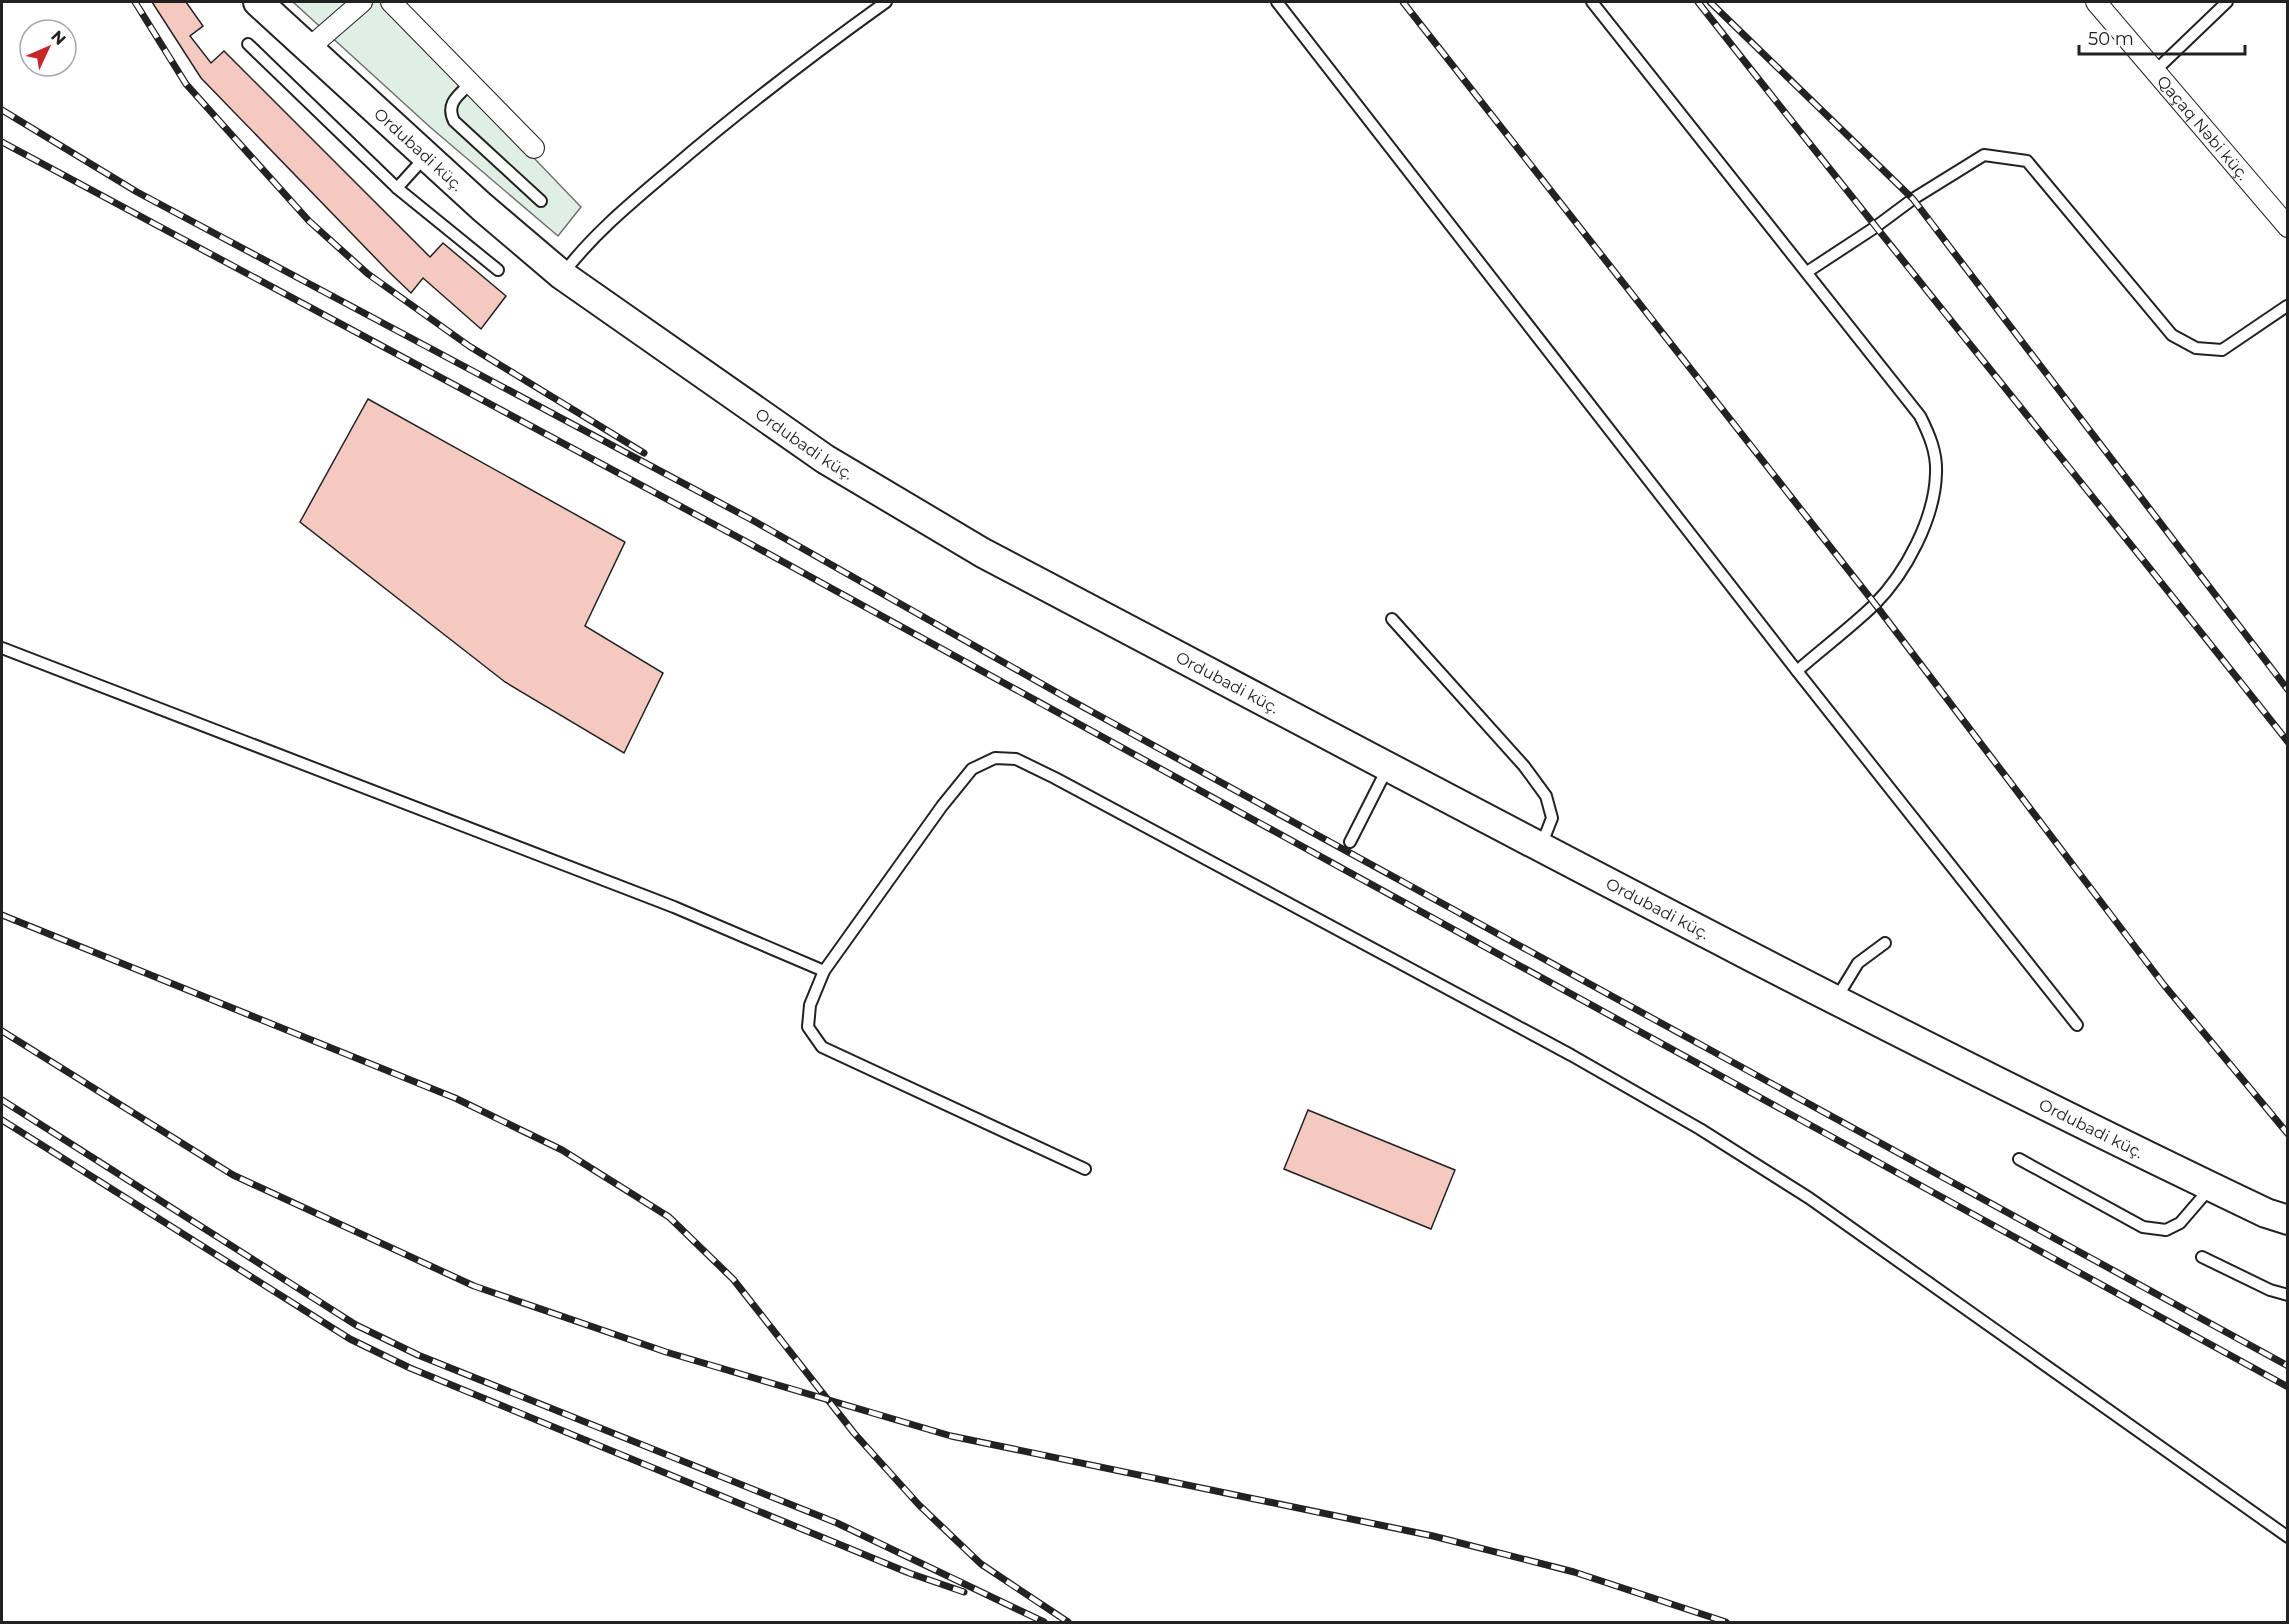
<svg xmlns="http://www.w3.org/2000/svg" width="2289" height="1624" viewBox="0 0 2289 1624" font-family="Montserrat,sans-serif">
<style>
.green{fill:#e0efe3;stroke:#6f6f6f;stroke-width:1.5}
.building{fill:#f3c9c0;stroke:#222;stroke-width:1.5}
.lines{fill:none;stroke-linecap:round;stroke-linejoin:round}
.service-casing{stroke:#222;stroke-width:14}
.minor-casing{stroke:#222;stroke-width:22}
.secondary-casing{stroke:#222;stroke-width:32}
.service{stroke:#fff;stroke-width:10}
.minor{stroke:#fff;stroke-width:20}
.secondary{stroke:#fff;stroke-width:28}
.rail-casing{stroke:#222;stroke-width:7}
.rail{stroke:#fff;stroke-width:4.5;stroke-dasharray:14;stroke-linecap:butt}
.labels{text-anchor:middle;stroke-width:4.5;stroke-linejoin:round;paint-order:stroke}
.street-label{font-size:16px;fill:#222;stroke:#fff}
</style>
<rect width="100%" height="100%" fill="#fff"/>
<path class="green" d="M293 2H384L581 207 558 236 430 127Z"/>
<g class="building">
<path d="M152 2H186L203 26 190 36 211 63 224 51 430 257 443 243 506 296 481 329 423 278 411 293 388 271 201 78Z"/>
<path d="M368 399 625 542 585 626 663 673 624 753 505 682 300 522Z"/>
<path d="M1308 1110 1455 1170 1431 1229 1284 1169Z"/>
</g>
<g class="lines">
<g class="service-casing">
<g id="service">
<path d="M1277 2 1797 671 2077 1025"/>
<path d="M1592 2 1920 416C1929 434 1937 452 1936 473 1935 518 1906 573 1874 605 1850 628 1822 649 1797 671"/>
<path d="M248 44 397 188 498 270"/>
<path d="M2155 71 2227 2"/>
<path d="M471 83C459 95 445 103 454 121L541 201"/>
<path d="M397 188 426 156"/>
<path d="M1807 272 1874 228 1913 199 1984 155 2027 161 2172 335 2196 348 2222 350 2287 306"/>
<path d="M562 275C593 234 631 203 670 170 740 110 812 55 886 2"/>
<path d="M1392 619 1524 766 1546 796 1552 818 1541 846"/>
<path d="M2 648 674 907 824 971"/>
<path d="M1350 842 1387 769"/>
<path d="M1836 999 1858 963 1885 943"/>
<path d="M2019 1159 2143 1227 2166 1230 2180 1223 2211 1187"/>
<path d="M1085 1169 822 1047 808 1027 810 1005 824 971 942 806 972 769 995 758 1016 759 1055 778 1571 1055 1700 1129 1809 1198 2288 1537"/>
<path d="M2202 1257 2270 1290 2288 1295"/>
</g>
</g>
<g class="minor-casing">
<g id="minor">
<path d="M391 2 534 148"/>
<path id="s1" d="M2096 2 2288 227"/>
<path d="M309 48 362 2"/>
</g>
</g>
<g class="secondary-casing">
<g id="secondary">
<path id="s2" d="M258 2 482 207 562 275 825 459 983 553C1409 777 1832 1006 2266 1213L2288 1220"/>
</g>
</g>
<use href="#service" class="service"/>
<use href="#minor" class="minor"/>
<use href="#secondary" class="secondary"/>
<g class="rail-casing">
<g id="rail">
<path d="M135 2 186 84 309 221 368 274 469 346 644 453"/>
<path d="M1403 2 1875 604 2164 985 2288 1134"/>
<path d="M1698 2C1892 250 2092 494 2288 742"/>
<path d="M1710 2 1913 199 2288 690"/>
<path d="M2 110 137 192 754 521 1065 697 2288 1366"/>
<path d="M2 142 745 541 2288 1387"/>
<path d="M2 915 455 1098 562 1150 669 1217 733 1279 854 1433 919 1505 981 1564 1068 1622"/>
<path d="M2 1031 233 1175 474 1286 666 1352 951 1436 1433 1536 1574 1572 1726 1622"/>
<path d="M2 1100 356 1325 418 1355 837 1523 1044 1622"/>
<path d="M2 1120 350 1339 410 1368 909 1573 964 1592"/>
</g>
</g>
<use href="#rail" class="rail"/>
</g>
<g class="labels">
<g class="street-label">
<text dy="6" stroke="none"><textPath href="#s1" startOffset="165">Qaçaq Nəbi küç.</textPath></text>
<text dy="6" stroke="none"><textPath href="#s2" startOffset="218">Ordubadi küç.</textPath></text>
<text dy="6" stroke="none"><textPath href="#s2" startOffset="704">Ordubadi küç.</textPath></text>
<text dy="6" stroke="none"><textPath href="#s2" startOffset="1190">Ordubadi küç.</textPath></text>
<text dy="6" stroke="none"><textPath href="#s2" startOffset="1676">Ordubadi küç.</textPath></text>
<text dy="6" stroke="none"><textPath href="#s2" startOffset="2162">Ordubadi küç.</textPath></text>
</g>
</g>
<rect width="2289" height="1624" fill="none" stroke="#222222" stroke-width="6"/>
<g transform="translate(48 48) rotate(46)"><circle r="28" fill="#ffffff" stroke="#a7a7a7" stroke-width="1.5"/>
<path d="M0-4.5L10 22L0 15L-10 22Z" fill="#c62828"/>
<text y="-9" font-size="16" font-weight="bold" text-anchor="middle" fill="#222222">N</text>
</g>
<path d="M2079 45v9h166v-9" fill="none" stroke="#222222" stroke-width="3"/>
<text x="2088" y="45" font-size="18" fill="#222222" stroke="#ffffff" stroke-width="4.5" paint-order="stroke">50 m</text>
</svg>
